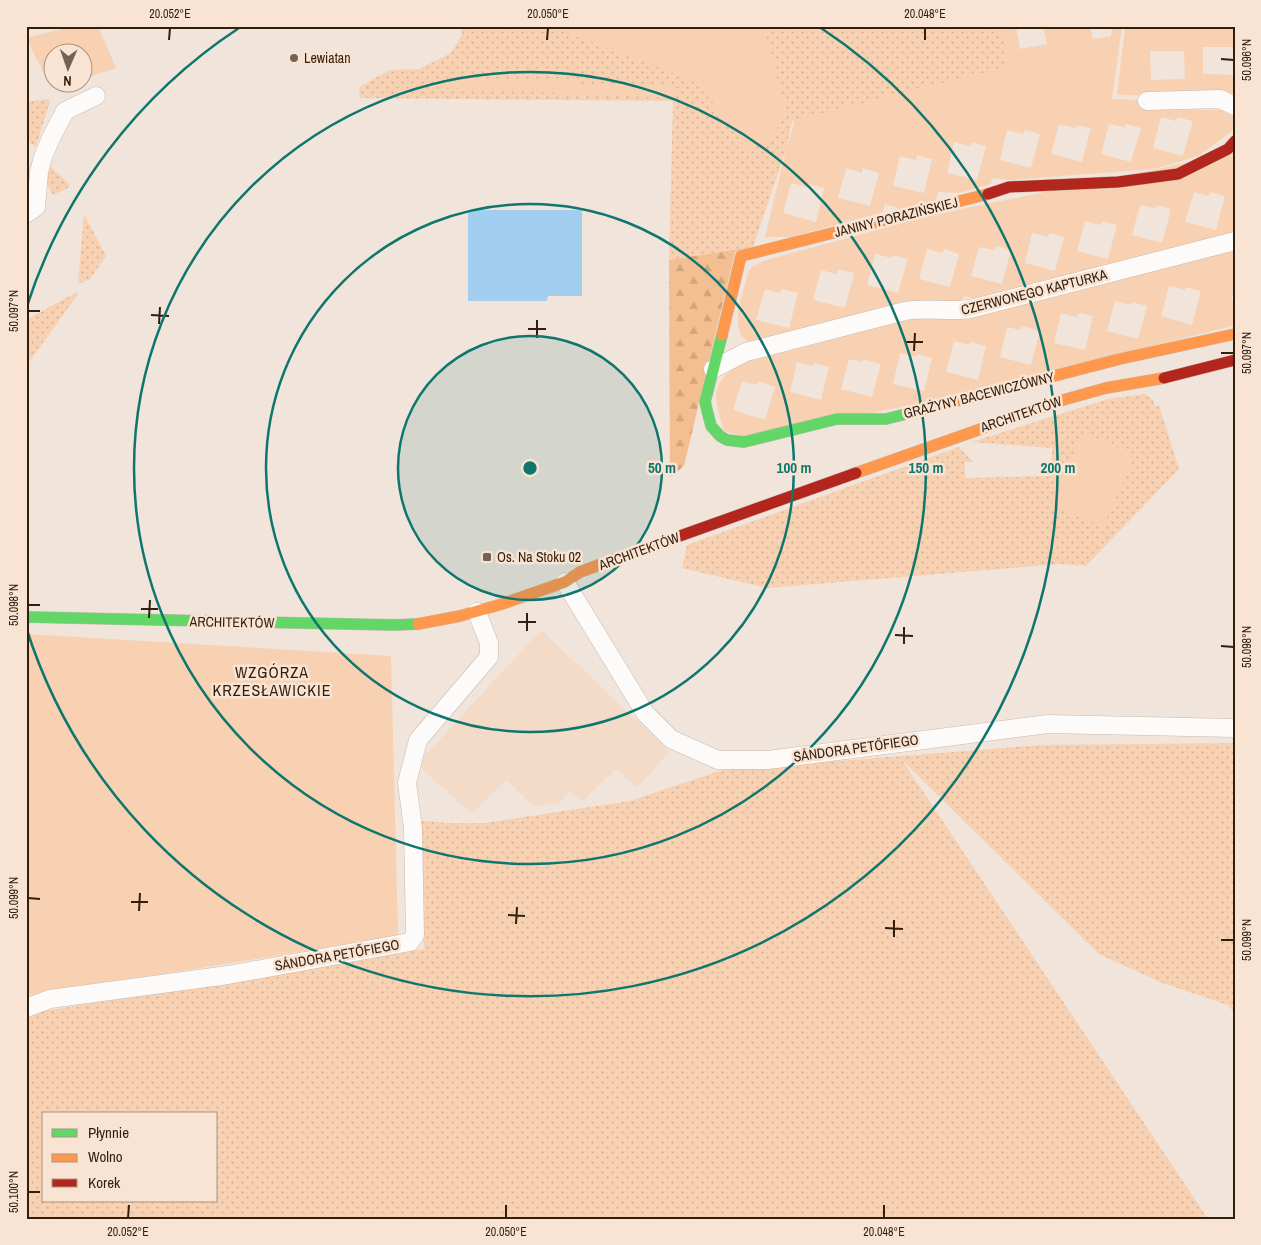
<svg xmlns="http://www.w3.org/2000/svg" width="1261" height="1245" viewBox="0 0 1261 1245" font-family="'Archivo Narrow',sans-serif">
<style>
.built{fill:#f4dbc7}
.grass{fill:url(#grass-dots);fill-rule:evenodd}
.forest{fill:url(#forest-firs)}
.green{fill:#f7d1b2;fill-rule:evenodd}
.water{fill:#a2cff0}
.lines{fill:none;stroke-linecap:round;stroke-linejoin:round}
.street-casing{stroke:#c9baae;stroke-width:19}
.fast-casing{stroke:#c9baae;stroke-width:12}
.slow-casing{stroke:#c9baae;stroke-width:12}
.jam-casing{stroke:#c9baae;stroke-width:12}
.street{stroke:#fdfbfa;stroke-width:18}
.fast{stroke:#63d668;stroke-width:11}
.slow{stroke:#ff974d;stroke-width:11}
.jam{stroke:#b3261e;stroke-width:11}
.ticks{fill:none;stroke:#321e0d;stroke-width:2}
.ring{fill:none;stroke:#0f766e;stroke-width:2.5}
.poi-dot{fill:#746355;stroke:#f9e3d2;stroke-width:2}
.labels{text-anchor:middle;stroke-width:5;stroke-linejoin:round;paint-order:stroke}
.poi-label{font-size:14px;fill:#321e0d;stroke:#f9e3d2;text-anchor:start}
.street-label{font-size:14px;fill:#321e0d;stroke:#f9e3d2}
.quarter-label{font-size:16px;letter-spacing:1px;fill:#321e0d;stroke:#f9e3d2}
.centre{fill:#0f766e;stroke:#f9e3d2;stroke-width:2.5}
.ring-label{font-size:15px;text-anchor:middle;font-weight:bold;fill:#0f766e;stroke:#f9e3d2;stroke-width:5;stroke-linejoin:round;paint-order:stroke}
.neatline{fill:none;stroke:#321e0d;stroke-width:2}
.ticks-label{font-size:12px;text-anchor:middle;fill:#321e0d}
</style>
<defs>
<pattern id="grass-dots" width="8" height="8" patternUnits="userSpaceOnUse" patternTransform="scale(1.25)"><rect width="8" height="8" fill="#f7d1b2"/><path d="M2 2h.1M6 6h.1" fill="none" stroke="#d4b398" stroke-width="1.8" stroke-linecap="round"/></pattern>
<pattern id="forest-firs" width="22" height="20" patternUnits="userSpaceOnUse" patternTransform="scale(1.25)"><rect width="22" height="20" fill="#f3bf91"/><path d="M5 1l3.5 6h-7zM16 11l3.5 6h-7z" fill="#d1a47c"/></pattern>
</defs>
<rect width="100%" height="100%" fill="#f0e4db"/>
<path class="built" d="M541 630 670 752 637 787 616 769 582 802 570 791 558 803 534 807 507 780 472 814 417 764Z"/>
<g class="grass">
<path d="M463 26H1001L1009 67 792 121 786 150 753 247 669 260 673 101 360 98 359 87 390 70 419 69 451 53 461 37Z"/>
<path d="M48 99 50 101 36 147 26 139V102Z"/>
<path d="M50 166 69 184 68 188 53 195 46 182Z"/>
<path d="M84 214 106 256 90 279 78 284Z"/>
<path d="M77 292 78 294 29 362V405L26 408V320Z"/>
<path d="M1145 394 1153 400 1155 407 1159 405 1179 469 1086 566 1060 564 767 588 682 568 687 545 959 447 973 462H965V478L1052 476V448L972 442 1108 399Z"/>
<path d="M1235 743V1014L1228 1005 1160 982 1099 954 902 760 1208 1219H26V1014L424 949 416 820 448 823H485L630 801 722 770 1042 745ZM44 1114H216V1201H44Z"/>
</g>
<path class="forest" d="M753 247 735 252 684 466 670 477 669 260Z"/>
<g class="green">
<path d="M74 26H98L116 68 83 79 82 52H52V82L70 83 52 88 26 38Z"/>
<path d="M549 26H764L786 113 770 141 747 149 697 82Z"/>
<path d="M1001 26H1016L1020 49 1047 44 1043 26H1090L1093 39 1111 36 1112 26H1122L1112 99 1141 100 1142 109 1224 110 1235 113V129L1198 156 1153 169 1011 180 992 178 991 184 959 193 938 192 936 200 900 209 885 204 883 212 791 237H765L786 150 795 120 1008 67ZM1161 117 1176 121 1177 117 1193 121 1183 156 1153 148ZM1059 124 1075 128 1077 125 1091 128 1082 162 1051 154ZM1109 124 1125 127 1126 124 1141 128 1131 162 1101 154ZM1007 130 1023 134 1025 130 1040 134 1031 168 1000 160ZM954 142 970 146 972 142 986 146 977 180 947 173ZM917 155 932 159 924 193 893 186 900 156 916 160ZM846 168 862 173 863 168 879 173 870 206 838 198ZM791 183 808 187 809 184 824 188 816 222 783 213Z"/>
<path d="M1134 26H1235V47H1203V74L1235 75V97L1117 95 1125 29H1133ZM1150 51H1184L1185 79 1151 80Z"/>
<path d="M436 79H580L579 85 674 86V98L434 87Z"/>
<path d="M1235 153V235L979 299 964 296 960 303 915 302 749 342C727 331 744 291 748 273L752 267 763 261 933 215ZM1194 192 1209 196 1210 192 1225 196 1216 230 1185 222ZM1140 205 1155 208 1157 205 1171 209 1162 243 1132 235ZM1085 221 1101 225 1102 221 1117 225 1108 259 1077 251ZM1032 233 1048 237 1049 233 1064 237 1055 271 1025 263ZM996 246 1011 250 1002 284 971 276 979 247 994 250ZM927 249 943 253 944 249 959 254 950 287 919 279ZM875 254 892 258 893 255 908 259 898 293 867 285ZM838 269 854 273 845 308 813 300 821 270 837 274ZM765 289 780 293 782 289 798 293 789 328 756 320Z"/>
<path d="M1235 250V289L1231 300 1235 302V325L959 396 744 437 724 431C715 399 708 386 739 364L914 318 965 319ZM1169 286 1185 290 1186 287 1201 291 1192 325 1161 316ZM1115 301 1131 305 1132 302 1147 306 1138 339 1107 331ZM1061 313 1077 317 1078 313 1093 316 1085 350 1054 343ZM1022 326 1040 331 1031 365 1000 357 1007 327 1020 330ZM954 341 969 345 971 342 986 346 978 380 946 372ZM900 353 916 357 917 354 932 358 924 391 893 384ZM849 359 862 362 863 359 881 364 872 397 841 389ZM797 362 812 366 814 363 829 367 821 400 790 392ZM742 381 757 385 758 381 775 387 765 420 733 410Z"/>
<path d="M1083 432 1135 455 1103 527 1051 505Z"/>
<path d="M26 634 391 656 398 936 26 996Z"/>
</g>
<path class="water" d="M468 210H582V296H548L547 301H468Z"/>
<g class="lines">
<g class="street-casing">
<g id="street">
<path d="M1147 101 1220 99 1235 106"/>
<path d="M26 214 36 207 39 172 43 157 50 140 65 111 96 96"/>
<path d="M713 369 746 352 905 311C926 307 948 312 970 309L1235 241"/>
<path d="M565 582 645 713 671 739 718 760H768L1048 724 1235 728"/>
<path d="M26 1008 50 999 228 975 410 942 415 935 413 828 407 783 418 740 489 657V643L477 612"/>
</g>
</g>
<g class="fast-casing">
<g id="fast">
<path d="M722 335 705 402 711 426 720 436 727 440 744 442 837 419H886L922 410"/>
<path d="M26 617 395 625 418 624"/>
</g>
</g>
<g class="slow-casing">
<g id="slow">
<path d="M722 335 741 256 988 194"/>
<path d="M922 410 1120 359 1235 334"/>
<path d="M856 473 1063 400 1106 388 1164 378"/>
<path d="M418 624 460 616 502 604 565 582 580 572 607 562"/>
</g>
</g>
<g class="jam-casing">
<g id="jam">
<path d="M988 194 1009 187 1118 182 1178 174 1228 149 1235 141"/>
<path d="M1164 378 1235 360"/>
<path d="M607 562 856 473"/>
</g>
</g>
<use href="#street" class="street"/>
<use href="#fast" class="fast"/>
<use href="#slow" class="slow"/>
<use href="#jam" class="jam"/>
</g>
<path class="ticks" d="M169 40 170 28M547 40 548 28M925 40V28M1221 59 1234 60M28 311H40M151 315 169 316M159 324 160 307M528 329H546M537 338V320M906 342H923M914 351 915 333M1221 353H1234M28 605H40M141 609H158M149 618 150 600M518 622H536M527 631V613M895 635 913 636M904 644V627M1221 646 1234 647M28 898 40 899M131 902H148M139 911 140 893M508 915 525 916M516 924 517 907M885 928 903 929M894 937V920M1221 940H1234M28 1192H40M128 1218 129 1205M506 1218V1205M884 1218V1205"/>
<circle cx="530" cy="468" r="132" fill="#0f766e" fill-opacity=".12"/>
<g class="ring">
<circle cx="530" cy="468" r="132"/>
<circle cx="530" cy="468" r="264"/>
<circle cx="530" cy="468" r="396"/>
<path d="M26 309A528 528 0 0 1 239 28M821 28A528 528 0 1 1 26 627"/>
</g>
<g class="poi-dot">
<circle cx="294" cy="58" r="5"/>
<rect x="482" y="552" width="10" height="10" rx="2.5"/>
</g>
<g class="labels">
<g class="poi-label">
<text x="304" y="63">Lewiatan</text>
<text x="497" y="562">Os. Na Stoku 02</text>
</g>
<g class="street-label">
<text transform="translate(896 217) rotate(-14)" y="5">JANINY PORAZIŃSKIEJ</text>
<text transform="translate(1034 292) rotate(-14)" y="5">CZERWONEGO KAPTURKA</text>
<text transform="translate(979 395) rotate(-14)" y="5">GRAŻYNY BACEWICZÓWNY</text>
<text transform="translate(1021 414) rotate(-19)" y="5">ARCHITEKTÓW</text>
<text transform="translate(639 551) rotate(-20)" y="5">ARCHITEKTÓW</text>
<text transform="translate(232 622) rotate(1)" y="5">ARCHITEKTÓW</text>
<text transform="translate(856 748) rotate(-8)" y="5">SÁNDORA PETŐFIEGO</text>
<text transform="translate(337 955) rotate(-10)" y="5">SÁNDORA PETŐFIEGO</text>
</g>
<g class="quarter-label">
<text x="272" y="678">WZGÓRZA<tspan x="272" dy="18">KRZESŁAWICKIE</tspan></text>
</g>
</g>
<circle cx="530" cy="468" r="8" class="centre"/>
<g class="ring-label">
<text x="662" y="473">50 m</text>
<text x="794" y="473">100 m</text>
<text x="926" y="473">150 m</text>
<text x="1058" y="473">200 m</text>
</g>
<rect width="1261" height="1245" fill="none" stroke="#f9e3d2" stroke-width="55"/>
<rect x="42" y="1112" width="175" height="90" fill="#f9e3d2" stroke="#a99483"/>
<rect x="52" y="1129" width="25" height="8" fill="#63d668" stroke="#a99483"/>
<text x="88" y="1138" font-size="15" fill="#321e0d">Płynnie</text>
<rect x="52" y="1154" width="25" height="8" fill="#ff974d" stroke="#a99483"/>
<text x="88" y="1162" font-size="15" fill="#321e0d">Wolno</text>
<rect x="52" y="1179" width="25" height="8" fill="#b3261e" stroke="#a99483"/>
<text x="88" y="1188" font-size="15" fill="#321e0d">Korek</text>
<g transform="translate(68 68) rotate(182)"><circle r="24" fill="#f9e3d2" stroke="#a99483"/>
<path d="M0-4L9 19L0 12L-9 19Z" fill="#746355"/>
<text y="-8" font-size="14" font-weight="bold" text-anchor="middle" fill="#321e0d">N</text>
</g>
<rect x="28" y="28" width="1206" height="1190" class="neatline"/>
<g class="ticks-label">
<text x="170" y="18">20.052°E</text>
<text x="548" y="18">20.050°E</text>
<text x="925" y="18">20.048°E</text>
<text transform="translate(1247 60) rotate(-90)" y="4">50.096°N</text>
<text transform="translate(14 311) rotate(-90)" y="4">50.097°N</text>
<text transform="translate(1247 353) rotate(-90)" y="4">50.097°N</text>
<text transform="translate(14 605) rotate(-90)" y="4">50.098°N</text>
<text transform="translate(1247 647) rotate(-90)" y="4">50.098°N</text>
<text transform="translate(14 898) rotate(-90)" y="4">50.099°N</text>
<text transform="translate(1247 940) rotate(-90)" y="4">50.099°N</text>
<text transform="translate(14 1192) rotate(-90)" y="4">50.100°N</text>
<text x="128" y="1236">20.052°E</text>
<text x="506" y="1236">20.050°E</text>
<text x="884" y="1236">20.048°E</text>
</g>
</svg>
